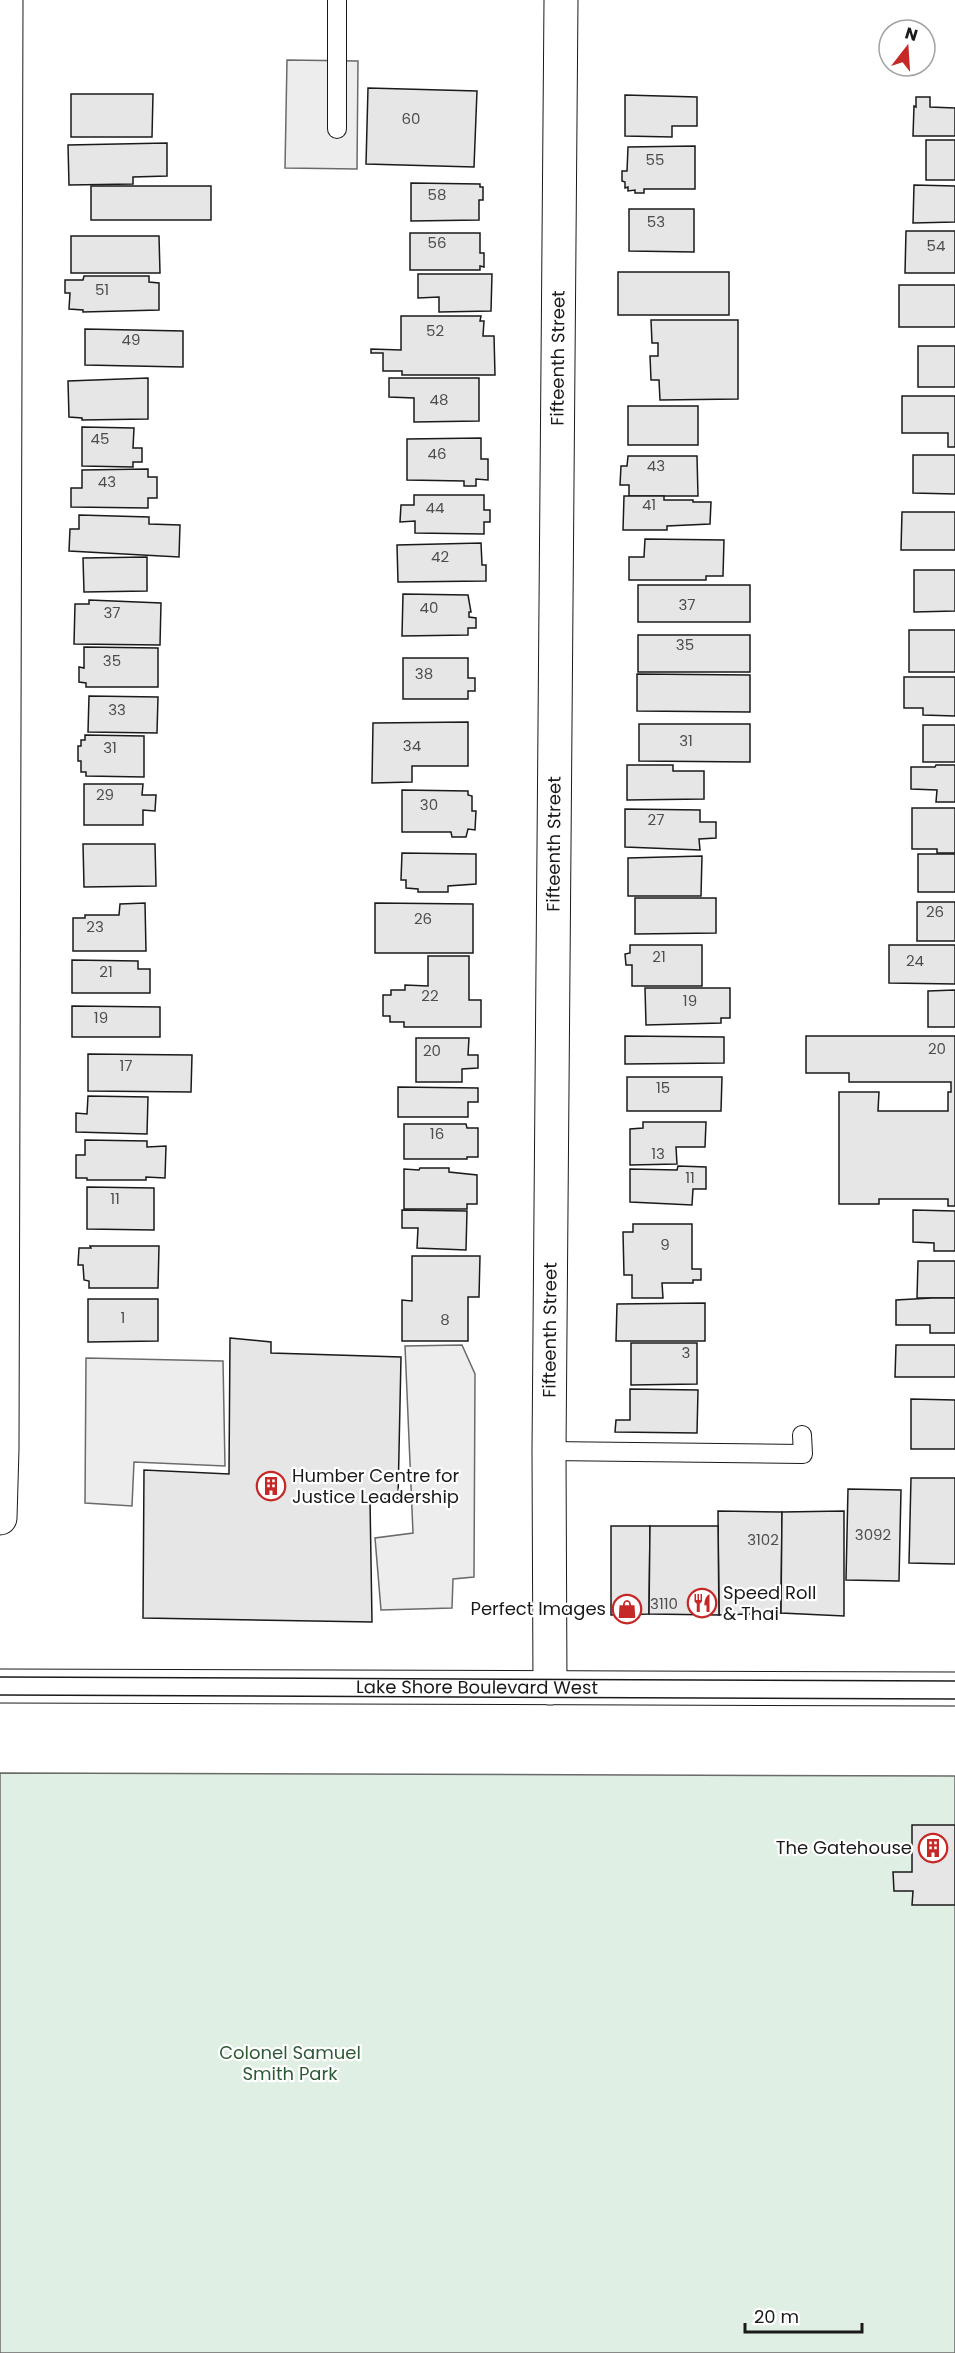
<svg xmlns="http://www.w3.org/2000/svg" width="955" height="2353" viewBox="0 0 955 2353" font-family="Poppins,sans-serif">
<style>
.green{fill:#e0efe3;stroke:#6a6a6a;stroke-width:1.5}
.parking{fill:#ededed;stroke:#6a6a6a;stroke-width:1.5}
.building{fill:#e6e6e6;stroke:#1a1a1a;stroke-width:1.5}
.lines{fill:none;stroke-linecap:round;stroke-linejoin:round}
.service-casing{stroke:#1a1a1a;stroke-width:20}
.minor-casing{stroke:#1a1a1a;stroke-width:35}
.primary-casing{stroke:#1a1a1a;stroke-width:35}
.service{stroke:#fff;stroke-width:18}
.minor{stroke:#fff;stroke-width:33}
.primary{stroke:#fff;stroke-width:33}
.tram{stroke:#1a1a1a;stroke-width:1.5}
.labels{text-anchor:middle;stroke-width:4.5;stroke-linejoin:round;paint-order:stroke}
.number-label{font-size:15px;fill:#4d4d4d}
.street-label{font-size:18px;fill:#1a1a1a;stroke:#fff}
.poi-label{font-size:18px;fill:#1a1a1a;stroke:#fff;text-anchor:start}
.park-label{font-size:18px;fill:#2b5a34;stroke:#fff}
</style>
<rect width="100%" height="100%" fill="#fff"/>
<path class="green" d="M0 1773 955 1776V2353H0Z"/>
<g class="parking">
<path d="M287 60 358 61 357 169 285 168Z"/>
<path d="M462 1345 475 1374 474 1577 453 1579 452 1608 381 1610 375 1538 413 1533 405 1346Z"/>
<path d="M86 1358 223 1361 225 1466 134 1462 132 1506 85 1503Z"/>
</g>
<g class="building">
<path d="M368 88 477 91 474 167 366 164Z"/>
<path d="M71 94H153L152 137H71Z"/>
<path d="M625 95 697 97V126H672V137L625 136Z"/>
<path d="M916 97H930V107L955 108V136H913L914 106 916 107Z"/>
<rect x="926" y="140" width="29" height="40"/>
<path d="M167 143V176L133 177V184L69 185 68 145Z"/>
<path d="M695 146V189H644V193H635V190L628 191V187L625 188V182L622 181V171H627L628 147Z"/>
<path d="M411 183 480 184V187H483V200H479V220L411 221Z"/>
<path d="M914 185 955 186V222L913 223Z"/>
<rect x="91" y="186" width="120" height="34"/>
<path d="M629 209H694V252L629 251Z"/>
<path d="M906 231H955V273H905Z"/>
<path d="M410 233H480V253H484V267L480 266V270H410Z"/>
<path d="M71 236H159L160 273H71Z"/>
<rect x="618" y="272" width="111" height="43"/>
<path d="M418 274H492L491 311 439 312V297L418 298Z"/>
<path d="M84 276H149V282L159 283V310L83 312V310L69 309 70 293H65V280H83Z"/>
<rect x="899" y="285" width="56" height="42"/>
<path d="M401 316H481L480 321H484L483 336H494L495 375H402V371H383V353H371V349L401 350Z"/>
<path d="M651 320H738V399L660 400 659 380H651L650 356H658V343H652Z"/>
<path d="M85 329 183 331V367L85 365Z"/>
<rect x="918" y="346" width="37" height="41"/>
<path d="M148 378V419L82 420V418L69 417 68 381Z"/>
<path d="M389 378H479V421L414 422V398L389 397Z"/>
<path d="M902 396H955V447H948V433H902Z"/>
<rect x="628" y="406" width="70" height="39"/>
<path d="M82 427 134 428 133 448H142V462H133V467L82 466Z"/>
<path d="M481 438V459H488V480L476 479V486H464V481L407 480V439Z"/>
<path d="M913 455H955V494L913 493Z"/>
<path d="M628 456H697L698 496H629V485H620L621 466H627Z"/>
<path d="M148 469V477H157V498H148V508L71 507V488H82V470Z"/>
<path d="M414 495H484V510H490V522H484V534L415 533V521L400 522 401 505H414Z"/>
<path d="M624 496H664V500H693V502H711L710 524 667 526V530H623Z"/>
<path d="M902 512H955V550H901Z"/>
<path d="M79 515 149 517V524L180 525 179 557 69 551 70 529H79Z"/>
<path d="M645 539 724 540 723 576H706V580H629V557H644Z"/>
<path d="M481 543 482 565H486V581L398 582 397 545Z"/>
<path d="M147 557V591L84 592 83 558Z"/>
<path d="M914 570H955V611L914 612Z"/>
<rect x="638" y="585" width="112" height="37"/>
<path d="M403 594 468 595 471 612H469V617L476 618V628H468V635L402 636Z"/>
<path d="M89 600 161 603 160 645 74 644 75 604H89Z"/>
<rect x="909" y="630" width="46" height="42"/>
<rect x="638" y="635" width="112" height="37"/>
<path d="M84 647 158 648V687H86V683L79 682V667L84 668Z"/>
<path d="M403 658H468V678H475V691H468V699H403Z"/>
<path d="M637 674 750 675V712L637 711Z"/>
<path d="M904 677H955V716L923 715V708H904Z"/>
<path d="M89 696 158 697 157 733 88 732Z"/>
<path d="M468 722V766H412V782L372 783 373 723Z"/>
<path d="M639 724H750V762L639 761Z"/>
<rect x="923" y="725" width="32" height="37"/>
<path d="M85 735 144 736V777L86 776V772H81V761H78V746H81V740H85Z"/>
<path d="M627 765H673V771H704V799L627 800Z"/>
<path d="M936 765H955V802H936L937 790 911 789V767H935Z"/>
<path d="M84 784H143L142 795H156L155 811 143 810V825H84Z"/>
<path d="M402 790 468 791V795L472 796V811H476L475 830 468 829 466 837H452L451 832H402Z"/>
<path d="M912 808H955V853H937V849H912Z"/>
<path d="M625 809 700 810V822H716V838L699 839 700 850 625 847Z"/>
<path d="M83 844H155L156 886 84 887Z"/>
<path d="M402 853 476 854V884L448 886V892H418V889L406 888V880H401Z"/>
<rect x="918" y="854" width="37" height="38"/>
<path d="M702 856 701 896H628V858Z"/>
<path d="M635 898H716V933L635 934Z"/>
<rect x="917" y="902" width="38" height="39"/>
<path d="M145 903 146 951H73V918H85V915H119L120 904Z"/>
<path d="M375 903 473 904V953H375Z"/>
<path d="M630 945H702V986H632V965H626L625 954 630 953Z"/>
<path d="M889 945H955V984L889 983Z"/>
<path d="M428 956H469V1000H481V1027H404V1022H390V1016H383V995H391V990H405V985L428 986Z"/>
<path d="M72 960 138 961V969H150V993H72Z"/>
<path d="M645 988H730V1018H721V1023L646 1025Z"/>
<path d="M955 990V1027H928V991Z"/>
<path d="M72 1006 160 1007V1037H72Z"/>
<path d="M625 1036 724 1037V1063L625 1064Z"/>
<path d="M806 1036H955V1206H948V1199H879V1204H839V1092H879L878 1111H948V1092H951V1082H849V1073H806Z"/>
<path d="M416 1038H469L468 1055H478V1068L462 1069V1082H416Z"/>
<path d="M88 1054 192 1055 191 1092 88 1091Z"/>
<path d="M627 1077H722L721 1111H627Z"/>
<path d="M398 1087 478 1088V1102H468V1117H398Z"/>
<path d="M88 1096 148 1097 147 1134 76 1132V1113L87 1114Z"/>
<path d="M643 1122H706L705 1147H676L677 1164 630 1165V1129L643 1128Z"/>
<path d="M404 1124H466L467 1128H478V1157H467V1159H404Z"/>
<path d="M85 1140 147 1141V1147L166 1146 165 1178 146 1177V1180H87V1178H76V1155H85Z"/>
<path d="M678 1166 706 1167V1189H693L692 1205 630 1202V1169L677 1170Z"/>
<path d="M420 1168H449V1172L477 1175V1204H467V1209H404V1169L419 1170Z"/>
<path d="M87 1187 154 1188V1230L87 1229Z"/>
<path d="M402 1210 467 1211 466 1250 417 1248 418 1228H402Z"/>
<path d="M913 1210 955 1211V1251H934V1243L913 1242Z"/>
<path d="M633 1224H692V1269H701V1280H693V1283H662L663 1298H632V1275H624L623 1232H633Z"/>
<path d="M90 1246H159L158 1288H89V1281L84 1280 83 1265H78L79 1248H91Z"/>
<path d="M412 1256H480L479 1297H468V1341H402V1300L412 1301Z"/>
<path d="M918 1261H955V1298H917Z"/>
<path d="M932 1298H955V1333H930V1325H896V1300Z"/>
<path d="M88 1299H158V1341L88 1342Z"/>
<path d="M705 1303V1341H616L617 1304Z"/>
<path d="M230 1338 271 1342V1353L401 1357 398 1498 370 1500 372 1622 143 1618 144 1470 229 1474Z"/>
<path d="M631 1343H697V1384L631 1385Z"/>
<path d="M896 1345H955V1377H895Z"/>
<path d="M630 1389 698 1390 697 1433 615 1432 616 1420H630Z"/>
<path d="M911 1399 955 1400V1449H911Z"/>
<path d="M911 1478H955V1564L909 1563Z"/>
<path d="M848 1489 901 1490 899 1581 846 1580Z"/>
<path d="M718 1511 782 1512 781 1613 719 1615Z"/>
<path d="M844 1511V1616L781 1613 782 1512Z"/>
<path d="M611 1526H650L649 1614 611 1615Z"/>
<path d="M650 1526H718L719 1615 649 1614Z"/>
<path d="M912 1825H955V1905H912L913 1891H894L893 1872H912Z"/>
</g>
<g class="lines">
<g class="service-casing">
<g id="service">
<path d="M337 129V0"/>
<path d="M549 1451 803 1454 802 1435"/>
</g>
</g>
<g class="minor-casing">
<g id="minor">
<path d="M0 1518 2 1449 6 0"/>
<path id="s1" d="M550 1688 549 1451 561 0"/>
</g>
</g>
<g class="primary-casing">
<g id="primary">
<path id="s2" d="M0 1686 955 1689"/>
</g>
</g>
<use href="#service" class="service"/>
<use href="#minor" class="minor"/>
<use href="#primary" class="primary"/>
<g class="tram">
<path d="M0 1677 955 1681"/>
<path d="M0 1695 955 1699"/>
</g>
</g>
<defs>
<g id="building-ring" transform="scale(1.5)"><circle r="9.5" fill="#fff" stroke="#c62828" stroke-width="1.5"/><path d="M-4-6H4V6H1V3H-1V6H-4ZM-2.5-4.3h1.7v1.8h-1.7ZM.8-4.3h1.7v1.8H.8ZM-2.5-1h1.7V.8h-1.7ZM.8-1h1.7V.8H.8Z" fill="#c62828"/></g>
<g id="restaurant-ring" transform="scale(1.5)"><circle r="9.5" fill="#fff" stroke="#c62828" stroke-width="1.5"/><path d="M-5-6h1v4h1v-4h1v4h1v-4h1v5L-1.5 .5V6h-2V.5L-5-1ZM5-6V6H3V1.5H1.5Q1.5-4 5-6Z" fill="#c62828"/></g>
<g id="shop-ring" transform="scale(1.5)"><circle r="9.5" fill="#fff" stroke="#c62828" stroke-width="1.5"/><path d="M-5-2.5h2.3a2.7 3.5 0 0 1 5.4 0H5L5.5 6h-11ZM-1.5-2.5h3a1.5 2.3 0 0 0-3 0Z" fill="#c62828"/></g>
</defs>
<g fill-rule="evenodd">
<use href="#building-ring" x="271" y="1486"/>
<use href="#restaurant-ring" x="702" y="1603"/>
<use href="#shop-ring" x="627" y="1609"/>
<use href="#building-ring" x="933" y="1848"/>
</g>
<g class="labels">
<g class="number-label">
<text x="411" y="124">60</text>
<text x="655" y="165">55</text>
<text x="437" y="200">58</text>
<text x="656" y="227">53</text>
<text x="437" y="248">56</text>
<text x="936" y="251">54</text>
<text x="102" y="295">51</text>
<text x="435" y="336">52</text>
<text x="131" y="345">49</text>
<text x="439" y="405">48</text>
<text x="100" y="444">45</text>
<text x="437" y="459">46</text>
<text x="656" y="471">43</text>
<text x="107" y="487">43</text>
<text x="649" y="510">41</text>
<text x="435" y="513">44</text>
<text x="440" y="562">42</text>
<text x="687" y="610">37</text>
<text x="429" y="613">40</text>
<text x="112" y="618">37</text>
<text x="685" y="650">35</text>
<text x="112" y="666">35</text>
<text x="424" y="679">38</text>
<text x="117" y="715">33</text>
<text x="686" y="746">31</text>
<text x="412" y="751">34</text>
<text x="110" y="753">31</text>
<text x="105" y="800">29</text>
<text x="429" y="810">30</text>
<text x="656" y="825">27</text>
<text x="935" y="917">26</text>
<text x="423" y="924">26</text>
<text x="95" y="932">23</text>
<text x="659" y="962">21</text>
<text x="915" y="966">24</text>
<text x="106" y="977">21</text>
<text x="430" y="1001">22</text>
<text x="690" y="1006">19</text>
<text x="101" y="1023">19</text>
<text x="937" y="1054">20</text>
<text x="432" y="1056">20</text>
<text x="126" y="1071">17</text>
<text x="663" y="1093">15</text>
<text x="437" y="1139">16</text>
<text x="658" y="1159">13</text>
<text x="690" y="1183">11</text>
<text x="115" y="1204">11</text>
<text x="665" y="1250">9</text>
<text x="123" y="1323">1</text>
<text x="445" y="1325">8</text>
<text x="686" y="1358">3</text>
<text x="873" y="1540">3092</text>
<text x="763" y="1545">3102</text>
<text x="664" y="1609">3110</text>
</g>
<g class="street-label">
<text dy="6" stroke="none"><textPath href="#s1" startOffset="1330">Fifteenth Street</textPath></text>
<text dy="6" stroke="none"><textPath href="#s1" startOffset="844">Fifteenth Street</textPath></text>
<text dy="6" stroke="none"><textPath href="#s1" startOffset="358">Fifteenth Street</textPath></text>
<text dy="6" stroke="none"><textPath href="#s2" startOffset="477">Lake Shore Boulevard West</textPath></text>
</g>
<g class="poi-label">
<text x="292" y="1482">Humber Centre for<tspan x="292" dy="21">Justice Leadership</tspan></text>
<text x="723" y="1599">Speed Roll<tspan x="723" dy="21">&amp; Thai</tspan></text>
<text x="606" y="1615" text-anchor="end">Perfect Images</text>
<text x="912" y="1854" text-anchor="end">The Gatehouse</text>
</g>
<g class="park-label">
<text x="290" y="2059">Colonel Samuel<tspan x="290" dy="21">Smith Park</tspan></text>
</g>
</g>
<g transform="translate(907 48) rotate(17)"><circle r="28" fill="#ffffff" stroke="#a3a3a3" stroke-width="1.5"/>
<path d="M0-4.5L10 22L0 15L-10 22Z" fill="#c62828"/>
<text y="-9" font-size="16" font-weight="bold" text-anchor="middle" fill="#1a1a1a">N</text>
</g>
<path d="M745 2323v9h117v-9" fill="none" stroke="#1a1a1a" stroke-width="3"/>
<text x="754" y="2323" font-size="18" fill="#1a1a1a" stroke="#ffffff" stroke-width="4.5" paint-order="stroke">20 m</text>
</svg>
